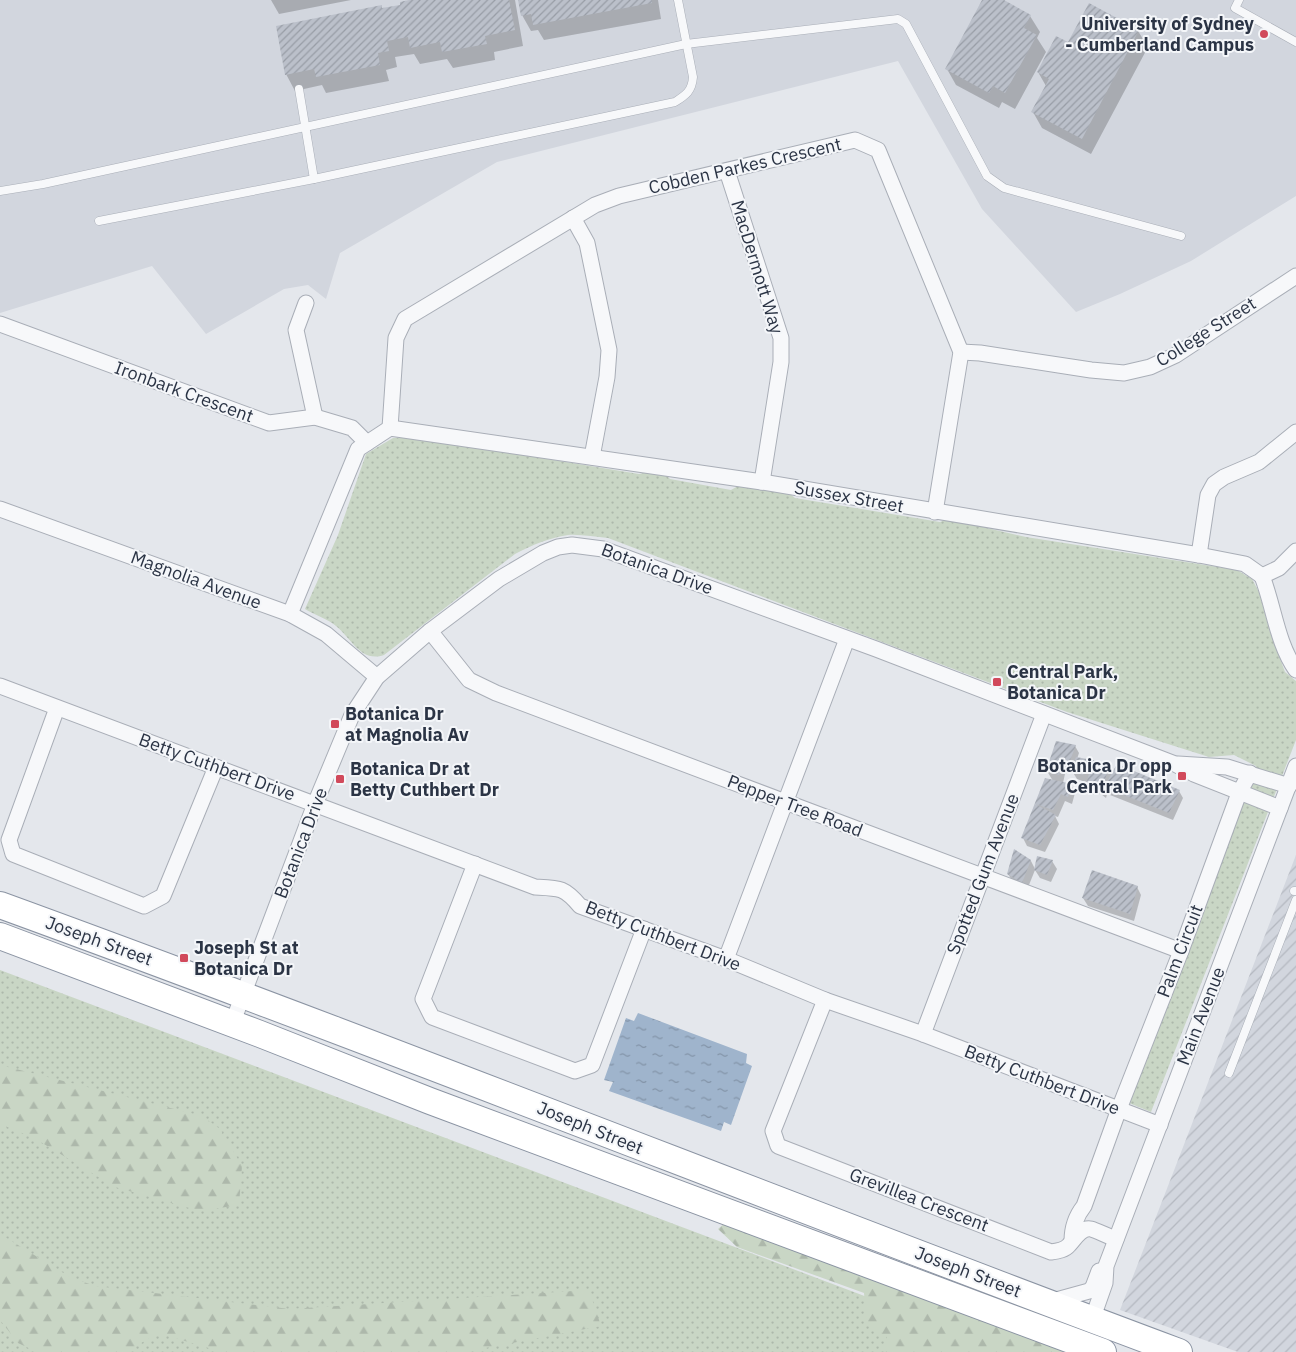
<svg xmlns="http://www.w3.org/2000/svg" width="1296" height="1352" viewBox="0 0 1296 1352" font-family="'IBM Plex Sans',sans-serif">
<style>
.built{fill:#d2d6de}
.industrial{fill:url(#industrial-furrows)}
.grass{fill:url(#grass-dots)}
.forest{fill:url(#forest-firs)}
.water{fill:url(#water-ripples)}
.shadow{fill:#0003}
.building{fill:url(#building-hatch)}
.lines{fill:none;stroke-linecap:round;stroke-linejoin:round}
.service-casing{stroke:#a9aeb7;stroke-width:9}
.minor-casing{stroke:#a9aeb7;stroke-width:17}
.trunk-casing{stroke:#8b94a3;stroke-width:28}
.service{stroke:#f7f8fa;stroke-width:8}
.minor{stroke:#f7f8fa;stroke-width:15}
.trunk{stroke:#fff;stroke-width:26}
.poi-dot{fill:#d1495b;stroke:#f4f6f9;stroke-width:2}
.labels{text-anchor:middle;stroke-width:4;stroke-linejoin:round;paint-order:stroke}
.poi-label{font-size:18px;font-weight:bold;fill:#2b3445;stroke:#f4f6f9;text-anchor:start}
.street-label{font-size:18px;fill:#2b3445;stroke:#f4f6f9}
</style>
<defs>
<pattern id="industrial-furrows" width="10" height="10" patternUnits="userSpaceOnUse" patternTransform="scale(1.25)"><rect width="10" height="10" fill="#d2d6de"/><path d="M-1 1l2-2M0 10L10 0M9 11l2-2" fill="none" stroke="#b4b8c0"/></pattern>
<pattern id="grass-dots" width="8" height="8" patternUnits="userSpaceOnUse" patternTransform="scale(1.25)"><rect width="8" height="8" fill="#c9d6c5"/><path d="M2 2h.1M6 6h.1" fill="none" stroke="#adb8ab" stroke-width="1.8" stroke-linecap="round"/></pattern>
<pattern id="forest-firs" width="22" height="20" patternUnits="userSpaceOnUse" patternTransform="scale(1.25)"><rect width="22" height="20" fill="#c9d6c5"/><path d="M5 1l3.5 6h-7zM16 11l3.5 6h-7z" fill="#adb8ab"/></pattern>
<pattern id="water-ripples" width="26" height="14" patternUnits="userSpaceOnUse" patternTransform="scale(1.25)"><rect width="26" height="14" fill="#9fb4cc"/><path d="M2 4q2-2 4 0t4 0M15 11q2-2 4 0t4 0" fill="none" stroke="#8293a7"/></pattern>
<pattern id="building-hatch" width="6" height="6" patternUnits="userSpaceOnUse" patternTransform="scale(1.25)"><rect width="6" height="6" fill="#bbc0ca"/><path d="M-1 1l2-2M0 6l6-6M5 7l2-2" fill="none" stroke="#989da6"/></pattern>
</defs>
<rect width="100%" height="100%" fill="#e4e7ec"/>
<path class="built" d="M0 0H1296V196L1191 261 1120 294 1076 312 982 209 898 61 497 162 340 253 326 299 308 285 284 289 206 334 152 266 0 313Z"/>
<path class="industrial" d="M1296 855V1352H1238L1120 1310Z"/>
<g class="grass">
<path d="M413 437 639 474 648 472 666 475 670 479 731 490 738 486 790 494 795 498 940 522 948 519 1026 537 1237 570 1252 579 1259 592 1270 632 1285 672 1296 681V740L1151 1112 1129 1103 1256 766 1234 755 1209 757 1067 712 608 538C595 537 580 534 568 535 549 538 532 545 515 554L384 655C361 663 352 639 336 626 328 619 315 615 305 609L338 535 366 454 393 438Z"/>
<path d="M0 970 1013 1352H0Z"/>
</g>
<g class="forest">
<path d="M0 1065 202 1116 220 1129 242 1166 239 1205 200 1211 115 1187 34 1138 0 1124Z"/>
<path d="M726 1222 1083 1352H884L887 1337 866 1321 864 1293 737 1247 718 1229Z"/>
<path d="M0 1234 70 1277 95 1286 290 1309 589 1290 601 1326 464 1352H222L158 1333 126 1352H37L18 1343 0 1320Z"/>
</g>
<path class="water" d="M638 1013 747 1054 746 1063 752 1066 731 1125 724 1122 721 1131 609 1091 613 1082 604 1080 626 1018 634 1021Z"/>
<g class="shadow">
<path d="M271 0H351L279 14Z"/>
<path d="M415 0H515L523 46 494 52 495 60 453 68 447 59 420 64 414 54 395 57 397 67 386 70 389 81 326 93 322 85 295 91 286 74 381 7 383 10 402 6Z"/>
<path d="M519 0H658L661 19 544 40 538 30 531 31 522 15Z"/>
<path d="M984 0H1001L1030 16 1040 32 1037 38 1046 52 1015 109 1002 102 999 108 956 85 947 69Z"/>
<path d="M1138 31 1148 47 1091 154 1042 128 1033 112 1046 86 1038 72 1069 44Z"/>
<path d="M1075 746 1079 753 1077 759 1110 766 1114 773 1179 791 1183 798 1173 820 1110 795 1108 791 1106 798 1101 794 1091 795 1086 788 1088 783 1077 779 1072 771 1065 774 1063 783 1071 785 1075 793 1072 804 1065 801 1058 817 1055 816 1059 824 1045 852 1027 846 1023 838 1046 779 1053 781 1047 771Z"/>
<path d="M1014 851 1031 861 1035 869 1052 861 1057 869 1051 882 1040 878 1035 870 1027 890 1013 882 1008 874Z"/>
<path d="M1137 887 1141 895 1134 921 1088 906 1083 898Z"/>
</g>
<g class="building">
<path d="M409 0H509L515 30 485 36 487 44 442 52 440 42 410 48 408 37 387 41 389 51 378 53 380 65 316 77 314 69 285 75 276 26 382 5V8L400 5V2Z"/>
<path d="M518 0H652V3L533 25 531 14 521 16Z"/>
<path d="M982 0H1004L1031 15 1024 28 1037 35 1005 93 993 86 989 93 945 69Z"/>
<path d="M1089 3 1139 30 1082 139 1031 112 1049 79 1037 72 1056 36 1068 42Z"/>
<path d="M1056 741 1076 745 1069 763 1061 767 1059 775 1046 771Z"/>
<path d="M1076 757 1093 760 1110 765 1101 791 1095 786 1085 788 1093 760 1083 775 1071 771Z"/>
<path d="M1117 764 1180 790 1169 813 1104 787Z"/>
<path d="M1045 778 1072 784 1068 797 1061 794 1053 810 1035 804 1056 815 1040 845 1021 838Z"/>
<path d="M1014 849 1031 860 1022 883 1007 874Z"/>
<path d="M1037 856 1053 860 1047 875 1034 870Z"/>
<path d="M1092 870 1138 886 1130 914 1082 898Z"/>
</g>
<g class="lines">
<g class="service-casing">
<g id="service">
<path d="M1239 0 1235 8 1296 42"/>
<path d="M299 89 314 179"/>
<path d="M0 191 43 184 686 44 898 19 906 24 987 176 1004 188 1181 236"/>
<path d="M99 221 314 179 675 102C686 95 692 91 693 77L678 0"/>
<path d="M1294 891H1296"/>
<path d="M1229 1073 1296 900"/>
</g>
</g>
<g class="minor-casing">
<g id="minor">
<path d="M727 171 781 338V362L762 482"/>
<path d="M573 218 587 243 609 350 607 377 592 457"/>
<path d="M306 303 296 330 315 417"/>
<path d="M0 324 269 423 315 417 352 428 367 443"/>
<path d="M961 352 980 353 1091 370 1124 373 1150 367 1176 355 1296 276"/>
<path d="M390 428 396 338 405 319 595 205 619 196 855 140 878 150 961 352 935 512"/>
<path d="M390 428 762 482 1199 555 1245 564 1262 576"/>
<path d="M0 509 290 614 326 634 377 677"/>
<path d="M1199 555 1208 495 1214 484 1224 477 1259 462 1296 432"/>
<path d="M1262 576C1274 607 1277 643 1296 670"/>
<path d="M1262 576 1279 568 1296 551"/>
<path d="M290 614 358 449 390 428"/>
<path d="M430 631 469 680 496 693 1181 951"/>
<path d="M0 686 535 887C559 888 564 887 580 906L726 959 825 1000 923 1034 1160 1125"/>
<path d="M57 708 9 840 13 854 144 906 163 896 216 767"/>
<path d="M1178 764 1227 767 1289 786"/>
<path d="M475 864 423 999 432 1017 575 1071 592 1065 644 929"/>
<path d="M726 959 847 639"/>
<path d="M825 1000 773 1131 778 1146 1051 1252C1058 1251 1065 1250 1069 1245 1075 1239 1081 1227 1091 1229 1096 1230 1109 1237 1116 1239"/>
<path d="M232 1024 315 804 352 715 377 677 430 631 499 579 543 553 558 547 572 545 603 549 876 649 1175 764 1194 774 1280 808"/>
<path d="M923 1034 1044 714"/>
<path d="M1072 1241C1072 1228 1076 1216 1084 1206L1119 1109 1181 951 1239 793 1250 773"/>
<path d="M1049 1302 1089 1291 1093 1287 1099 1271"/>
<path d="M1092 1320 1105 1283 1106 1266 1296 766"/>
</g>
</g>
<g class="trunk-casing">
<g id="trunk">
<path d="M0 905C395 1049 785 1205 1179 1352"/>
<path d="M0 936 260 1034 430 1101 1103 1352"/>
</g>
</g>
<use href="#service" class="service"/>
<use href="#minor" class="minor"/>
<use href="#trunk" class="trunk"/>
</g>
<g class="poi-dot">
<circle cx="1264" cy="34" r="5"/>
<rect x="992" y="677" width="10" height="10" rx="2.5"/>
<rect x="330" y="719" width="10" height="10" rx="2.5"/>
<rect x="1177" y="771" width="10" height="10" rx="2.5"/>
<rect x="335" y="774" width="10" height="10" rx="2.5"/>
<rect x="179" y="953" width="10" height="10" rx="2.5"/>
</g>
<g class="labels">
<g class="poi-label">
<text x="1254" y="30" text-anchor="end">University of Sydney<tspan x="1254" dy="21">- Cumberland Campus</tspan></text>
<text x="1007" y="678">Central Park,<tspan x="1007" dy="21">Botanica Dr</tspan></text>
<text x="345" y="720">Botanica Dr<tspan x="345" dy="21">at Magnolia Av</tspan></text>
<text x="1172" y="772" text-anchor="end">Botanica Dr opp<tspan x="1172" dy="21">Central Park</tspan></text>
<text x="350" y="775">Botanica Dr at<tspan x="350" dy="21">Betty Cuthbert Dr</tspan></text>
<text x="194" y="954">Joseph St at<tspan x="194" dy="21">Botanica Dr</tspan></text>
</g>
<g class="street-label">
<text transform="translate(745 166) rotate(-13)" y="6">Cobden Parkes Crescent</text>
<text transform="translate(757 267) rotate(73)" y="6">MacDermott Way</text>
<text transform="translate(1206 332) rotate(-32)" y="6">College Street</text>
<text transform="translate(184 392) rotate(20)" y="6">Ironbark Crescent</text>
<text transform="translate(849 497) rotate(10)" y="6">Sussex Street</text>
<text transform="translate(657 569) rotate(20)" y="6">Botanica Drive</text>
<text transform="translate(196 580) rotate(20)" y="6">Magnolia Avenue</text>
<text transform="translate(217 767) rotate(20)" y="6">Betty Cuthbert Drive</text>
<text transform="translate(795 806) rotate(21)" y="6">Pepper Tree Road</text>
<text transform="translate(301 843) rotate(-69)" y="6">Botanica Drive</text>
<text transform="translate(983 874) rotate(-69)" y="6">Spotted Gum Avenue</text>
<text transform="translate(663 936) rotate(21)" y="6">Betty Cuthbert Drive</text>
<text transform="translate(99 941) rotate(20)" y="6">Joseph Street</text>
<text transform="translate(1180 951) rotate(-69)" y="6">Palm Circuit</text>
<text transform="translate(1201 1016) rotate(-69)" y="6">Main Avenue</text>
<text transform="translate(1042 1080) rotate(21)" y="6">Betty Cuthbert Drive</text>
<text transform="translate(590 1128) rotate(22)" y="6">Joseph Street</text>
<text transform="translate(919 1200) rotate(21)" y="6">Grevillea Crescent</text>
<text transform="translate(968 1272) rotate(21)" y="6">Joseph Street</text>
</g>
</g>
</svg>
